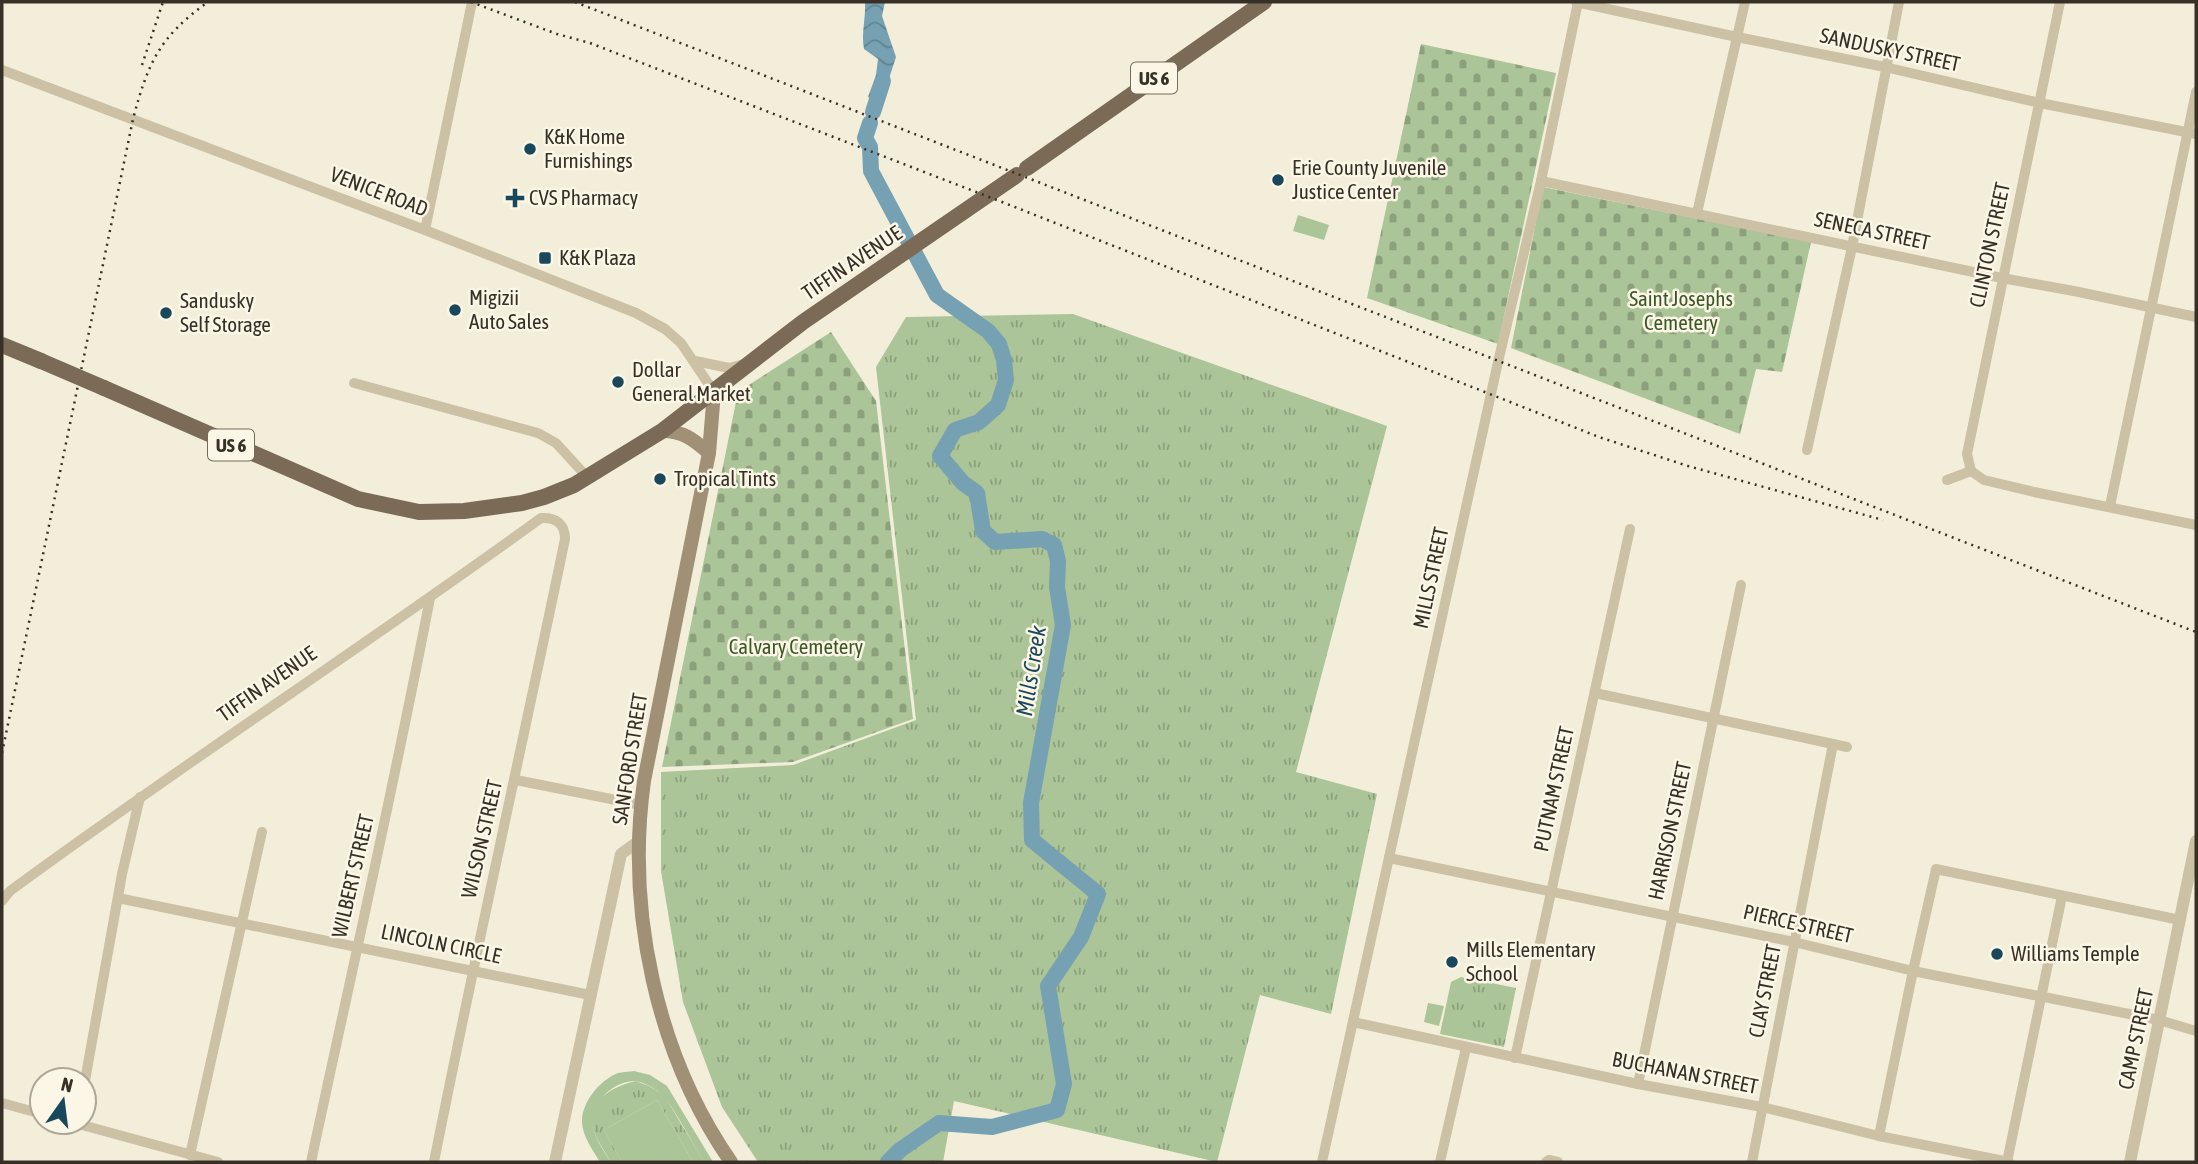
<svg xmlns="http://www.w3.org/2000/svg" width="2198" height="1164" viewBox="0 0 2198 1164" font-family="'Asap Condensed',sans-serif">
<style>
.grass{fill:url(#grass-tufts)}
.cemetery{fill:url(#cemetery-stones)}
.garden{fill:#abc498}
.water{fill:url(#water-waves)}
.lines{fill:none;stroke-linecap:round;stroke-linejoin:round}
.river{stroke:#76a1b3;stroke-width:16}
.minor{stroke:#ccc0a5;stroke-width:10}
.tertiary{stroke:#ccc0a5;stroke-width:12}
.secondary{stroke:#a09076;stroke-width:14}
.primary{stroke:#7b6b56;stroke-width:16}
.rail{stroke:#373027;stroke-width:2.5;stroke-dasharray:2 5;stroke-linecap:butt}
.primary-bridge{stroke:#7b6b56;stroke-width:16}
.poi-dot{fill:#19475c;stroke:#fbf6e6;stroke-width:2.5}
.labels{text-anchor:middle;stroke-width:5;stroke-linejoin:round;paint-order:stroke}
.shield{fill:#fbf6e6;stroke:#726b60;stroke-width:2}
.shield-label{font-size:19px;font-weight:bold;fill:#373027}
.street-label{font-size:21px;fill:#373027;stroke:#fbf6e6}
.poi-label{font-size:21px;fill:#373027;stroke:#fbf6e6;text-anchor:start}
.park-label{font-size:21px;fill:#3b5828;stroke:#fbf6e6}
.water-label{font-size:23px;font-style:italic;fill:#19475c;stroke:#fbf6e6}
</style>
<defs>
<pattern id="grass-tufts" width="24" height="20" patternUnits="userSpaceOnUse" patternTransform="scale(1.75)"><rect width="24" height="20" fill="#abc498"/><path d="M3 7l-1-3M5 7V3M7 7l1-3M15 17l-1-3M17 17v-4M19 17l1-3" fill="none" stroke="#8ca07c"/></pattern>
<pattern id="cemetery-stones" width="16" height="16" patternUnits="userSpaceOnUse" patternTransform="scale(1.75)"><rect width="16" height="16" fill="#abc498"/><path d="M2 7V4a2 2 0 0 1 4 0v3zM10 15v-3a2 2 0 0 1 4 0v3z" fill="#8ca07c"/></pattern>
<pattern id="water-waves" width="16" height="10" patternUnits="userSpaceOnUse" patternTransform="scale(1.75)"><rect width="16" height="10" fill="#76a1b3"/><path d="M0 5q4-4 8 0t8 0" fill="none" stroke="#628492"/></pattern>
</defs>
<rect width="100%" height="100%" fill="#f3eeda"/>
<g class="grass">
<path d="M1073 314 1387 426 1296 772 1377 794 1331 1014 1260 995 1217 1162 954 1101 943 1162H758L722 1107 683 1002 661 871V772L793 765 916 720 876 367 906 317Z"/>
<path d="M1461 977 1516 988 1504 1047 1440 1034 1451 982Z"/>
<path d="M636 1081 649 1086 664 1095 704 1162H693L657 1100 604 1130 622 1162H611C605 1151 595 1139 593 1126 588 1099 614 1086 636 1081Z"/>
</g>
<g class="cemetery">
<path d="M1421 44 1556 73 1498 344 1367 298Z"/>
<path d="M1543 187 1811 242 1782 372 1756 369 1740 434 1511 348Z"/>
<path d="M831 332 876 401 913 719 793 762 662 767 738 392Z"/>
</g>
<g class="garden">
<path d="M1298 215 1329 225 1324 240 1293 231Z"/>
<path d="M1428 1003 1444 1006 1439 1026 1424 1022Z"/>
<path d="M634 1071 650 1075 667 1086 713 1162H704C695 1148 671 1101 660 1093 654 1088 644 1082 635 1081 614 1081 592 1101 593 1123 593 1137 604 1151 611 1162H600C593 1150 582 1136 582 1121 582 1102 600 1080 618 1073 622 1072 629 1072 634 1071Z"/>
<path d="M657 1100 693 1162H622L604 1130Z"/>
</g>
<path class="water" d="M865 2H885L882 16 896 57 881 103 868 97 876 75 878 59 864 49C861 33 866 18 865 2Z"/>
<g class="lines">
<g class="river">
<path d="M873 112 883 81"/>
<path d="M870 123 865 138 870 147 871 171 937 295 988 331 999 344 1004 360 1006 380 998 405 979 422 955 430 940 456 963 483 977 493 983 531 995 542 1042 539 1054 545 1058 561 1057 587 1063 625 1031 803 1032 840 1098 894 1081 937 1048 986 1064 1084 1057 1110 992 1127 939 1123 900 1150 888 1162"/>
</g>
<g class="minor">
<path d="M1576 2 1737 37 1885 67 2040 103 2196 134"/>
<path d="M2 70 425 230 636 313 665 329 681 343 714 392"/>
<path d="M1541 181 2002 278 2079 292 2196 317"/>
<path d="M1697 213 1745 2"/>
<path d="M425 230 472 2"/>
<path d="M695 361 729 368 744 364"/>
<path d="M354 383 538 433 556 443 588 478"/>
<path d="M1807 450 1852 247 1899 2"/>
<path d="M1971 471 1967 454 2060 2"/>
<path d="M1971 471 1984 480 2034 492 2196 525"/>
<path d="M1947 480 1971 471"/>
<path d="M2110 506 2196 92"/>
<path d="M1595 693 1847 747"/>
<path d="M516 780 641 805"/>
<path d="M1389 858 1794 942 1913 971 2159 1020 2196 1031"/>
<path d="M118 898 590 995"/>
<path d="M2 901 10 891C184 763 366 645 541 518 556 517 565 524 565 539 522 747 475 954 434 1162"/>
<path d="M1353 1022 1638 1084 1762 1107 1879 1136 2009 1162"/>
<path d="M1515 1058 1630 529"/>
<path d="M1638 1084 1741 585"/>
<path d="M84 1086 122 874 140 797"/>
<path d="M2 1103 42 1114"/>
<path d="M71 1122 218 1162"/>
<path d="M1879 1136 1913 971 1936 869 2180 920"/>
<path d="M190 1155 262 832"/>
<path d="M311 1162C351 974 394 787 430 598"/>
<path d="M1322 1162 1498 362 1541 181 1578 2"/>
<path d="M1440 1162 1466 1048"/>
<path d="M1546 1162 1549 1160 1558 1162"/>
<path d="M1752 1162 1833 744"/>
<path d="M2007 1162 2062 896"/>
</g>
<g class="tertiary">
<path d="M555 1162 621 854 639 841"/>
<path d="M2130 1162 2196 841"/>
</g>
<g class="secondary">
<path d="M714 392 709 453 644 781C626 910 656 1054 731 1162"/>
<path d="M662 431C683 431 693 439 709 453"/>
</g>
<g class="primary">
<path d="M1027 168 1264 2"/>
<path d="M2 345 41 361"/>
<path d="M104 388 358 499 419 512 464 511 522 503 544 497 574 485 662 431 803 322 1017 175"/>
</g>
<g class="rail">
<path d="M471 2 557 34 590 43 1002 202 1599 437 1688 466 1883 520"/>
<path d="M575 2 2196 632"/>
<path d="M142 65 163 2"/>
<path d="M2 753 133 119C148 63 159 37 208 2"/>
</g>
<path class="primary-bridge" d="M41 361 104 388"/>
</g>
<g class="poi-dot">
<circle cx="530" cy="149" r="7"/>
<circle cx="1278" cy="180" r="7"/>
<path d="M511.5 187.5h7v7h7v7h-7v7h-7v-7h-7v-7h7z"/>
<rect x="538" y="251" width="14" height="14" rx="3.5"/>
<circle cx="455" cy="310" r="7"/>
<circle cx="166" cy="313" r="7"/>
<circle cx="618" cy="382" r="7"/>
<circle cx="660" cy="479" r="7"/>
<circle cx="1997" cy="954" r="7"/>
<circle cx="1452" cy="962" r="7"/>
</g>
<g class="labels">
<g class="shield">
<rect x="1131" y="62.5" width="46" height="31" rx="5"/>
<rect x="208" y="429.5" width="46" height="31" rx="5"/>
</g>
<g class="shield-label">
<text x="1154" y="85">US 6</text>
<text x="231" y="452">US 6</text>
</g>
<g class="street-label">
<text transform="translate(1890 50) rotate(12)" y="7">SANDUSKY STREET</text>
<text transform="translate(379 192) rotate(21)" y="7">VENICE ROAD</text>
<text transform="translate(1872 231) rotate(12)" y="7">SENECA STREET</text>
<text transform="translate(1990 245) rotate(-78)" y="7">CLINTON STREET</text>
<text transform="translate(852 263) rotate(-34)" y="7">TIFFIN AVENUE</text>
<text transform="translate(1431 578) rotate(-78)" y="7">MILLS STREET</text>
<text transform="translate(267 684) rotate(-35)" y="7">TIFFIN AVENUE</text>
<text transform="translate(630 759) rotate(-81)" y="7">SANFORD STREET</text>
<text transform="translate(1554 789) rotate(-78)" y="7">PUTNAM STREET</text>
<text transform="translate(1670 831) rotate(-78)" y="7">HARRISON STREET</text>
<text transform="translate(482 839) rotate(-77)" y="7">WILSON STREET</text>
<text transform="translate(353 876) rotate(-77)" y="7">WILBERT STREET</text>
<text transform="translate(1798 924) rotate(13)" y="7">PIERCE STREET</text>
<text transform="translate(441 944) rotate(12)" y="7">LINCOLN CIRCLE</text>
<text transform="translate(1765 991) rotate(-79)" y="7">CLAY STREET</text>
<text transform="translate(2136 1039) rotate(-78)" y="7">CAMP STREET</text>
<text transform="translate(1685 1073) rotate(11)" y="7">BUCHANAN STREET</text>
</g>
<g class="poi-label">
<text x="544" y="144">K&amp;K Home<tspan x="544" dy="24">Furnishings</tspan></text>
<text x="1292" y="175">Erie County Juvenile<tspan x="1292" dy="24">Justice Center</tspan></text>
<text x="529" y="205">CVS Pharmacy</text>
<text x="559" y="265">K&amp;K Plaza</text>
<text x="469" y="305">Migizii<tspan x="469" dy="24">Auto Sales</tspan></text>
<text x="180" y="308">Sandusky<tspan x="180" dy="24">Self Storage</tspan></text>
<text x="632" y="377">Dollar<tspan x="632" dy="24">General Market</tspan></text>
<text x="674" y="486">Tropical Tints</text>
<text x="1466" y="957">Mills Elementary<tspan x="1466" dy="24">School</tspan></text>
<text x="2011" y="961">Williams Temple</text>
</g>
<g class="park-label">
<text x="1681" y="306">Saint Josephs<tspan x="1681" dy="24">Cemetery</tspan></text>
<text x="796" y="654">Calvary Cemetery</text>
</g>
<g class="water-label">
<text transform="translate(1031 671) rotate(-81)" y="8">Mills Creek</text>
</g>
</g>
<rect width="2198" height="1164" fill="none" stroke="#373027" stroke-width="7"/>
<g transform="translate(63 1101) rotate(14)"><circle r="33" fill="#fbf6e6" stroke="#ada79a" stroke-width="2"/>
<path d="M0-5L12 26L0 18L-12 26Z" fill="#19475c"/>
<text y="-10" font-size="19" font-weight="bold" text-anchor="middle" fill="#373027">N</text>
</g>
</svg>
